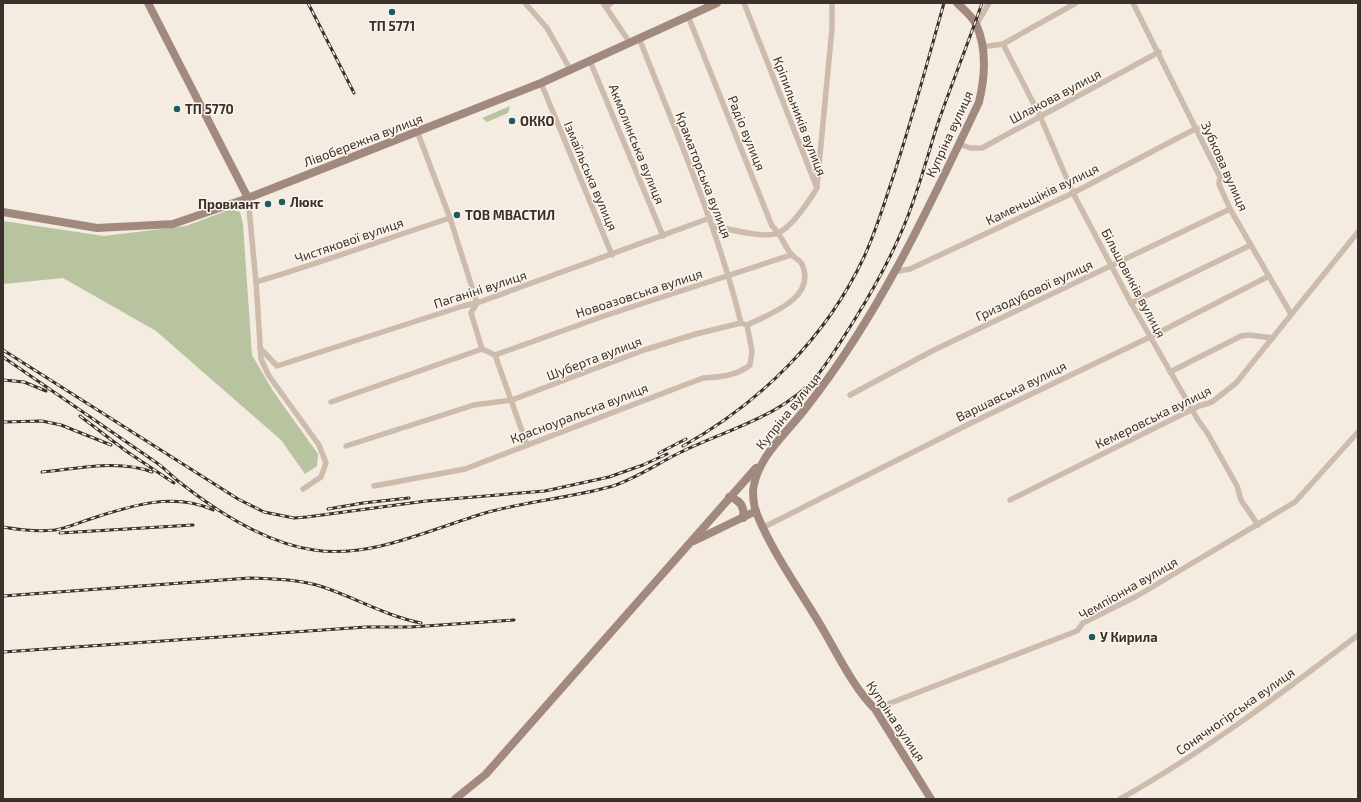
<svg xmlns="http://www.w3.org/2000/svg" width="1361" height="802" viewBox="0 0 1361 802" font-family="'Exo 2',sans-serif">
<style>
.green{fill:#b8c4a0}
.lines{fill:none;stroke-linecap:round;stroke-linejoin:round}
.street{stroke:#cdbbac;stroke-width:5.5}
.secondary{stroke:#a18a7d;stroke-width:8}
.rail-casing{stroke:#3b302b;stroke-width:3}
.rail{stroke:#fbf5ee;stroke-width:1.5;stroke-dasharray:4.5;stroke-linecap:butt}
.poi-dot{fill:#1f5a5e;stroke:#fbf5ee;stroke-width:1.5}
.labels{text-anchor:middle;stroke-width:3;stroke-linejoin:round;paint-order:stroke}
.poi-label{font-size:13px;font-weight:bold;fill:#3b302b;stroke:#fbf5ee;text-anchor:start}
.street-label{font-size:13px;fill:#3b302b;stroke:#fbf5ee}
</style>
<rect width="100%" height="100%" fill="#f4ebe1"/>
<g class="green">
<path d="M510 106 508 113 487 122 482 118Z"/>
<path d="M231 209 240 212 243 224 252 355 273 391 318 454 317 466 305 474 281 440 156 331 63 278 3 284V221L104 236 186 226Z"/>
</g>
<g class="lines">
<g class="street">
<path d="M525 3 547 28 570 69"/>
<path d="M603 3 630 43"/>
<path d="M1133 3 1220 177 1219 184 1230 209 1291 314"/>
<path d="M606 7 611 3"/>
<path d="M976 25 989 3"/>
<path d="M639 38C676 132 717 225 741 323"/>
<path d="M1003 44 1040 116 1073 193 1131 303 1198 420 1208 434 1237 486 1241 500 1258 525"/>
<path d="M982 47 1003 44 1076 3"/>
<path d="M590 61 663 236"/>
<path d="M541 83 612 255"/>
<path d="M417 131 450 218 477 303 471 313 482 349 495 355 527 445"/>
<path d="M959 144 970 148H982L1159 52"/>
<path d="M817 186 832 28V3"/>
<path d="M248 198 256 282 261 359 269 376 319 445 326 463 321 477 303 489"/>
<path d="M713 226C730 229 763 239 778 233 792 227 809 201 817 188L744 3"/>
<path d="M894 272 910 269 1073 193 1197 128"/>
<path d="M256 282C321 263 385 239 450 218"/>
<path d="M1131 303 1251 245"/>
<path d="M260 348 277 366 463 306 477 303 710 218"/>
<path d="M495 355 604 316 791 255"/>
<path d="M1170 372 1241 336 1249 335 1273 338"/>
<path d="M850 395 934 350 1230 209"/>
<path d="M331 402 482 349"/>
<path d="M346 446 474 405 512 400 644 350 696 334 741 323 747 325C770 314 817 298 802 264 799 259 794 258 791 254 784 245 781 234 772 226L688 16"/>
<path d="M374 486 465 469 703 378C721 377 736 376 750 365L752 351 747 325"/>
<path d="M1010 500 1199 406 1212 402 1236 383 1358 232"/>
<path d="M764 527 969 424 1150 337 1269 276"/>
<path d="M875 709 1077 631 1083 623 1137 596 1295 502 1358 432"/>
<path d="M1120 799C1204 752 1282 693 1358 635"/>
</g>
<g class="secondary">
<path d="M148 3 248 198"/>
<path d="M3 212 97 228 173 224 248 198 541 83 717 3"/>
<path d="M729 497C740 500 745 507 743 518"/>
<path d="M694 541 756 511"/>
<path d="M455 799 486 774 756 468"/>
<path d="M931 799 875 709C853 687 837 653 821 626 799 589 772 552 756 512 754 506 753 498 753 491 756 458 786 434 805 409 878 317 929 208 979 102 985 77 987 48 976 24 972 16 963 9 957 3"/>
</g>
<g class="rail-casing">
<g id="rail">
<path d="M308 3 354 93"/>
<path d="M3 350 238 499 264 512 294 518 307 517 426 501 545 491 609 477 643 465 667 454"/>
<path d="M3 357 157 463C164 468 171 475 178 481 216 511 265 543 314 550 370 559 431 529 485 513 527 501 571 498 613 486 637 478 657 464 679 453 725 430 782 417 817 376 831 358 843 338 855 319 878 282 899 243 913 202 922 177 929 151 937 126 951 85 968 44 982 3"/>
<path d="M3 380 24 382 46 391"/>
<path d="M80 416 126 451 174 483"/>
<path d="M3 422 42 421 61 425 111 445"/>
<path d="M683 446C760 403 826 338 864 257 875 233 883 208 891 183 911 124 927 63 944 3"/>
<path d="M659 453 686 439"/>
<path d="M42 472C77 469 118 459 152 472"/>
<path d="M328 509 363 503 409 498"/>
<path d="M3 527C20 530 37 532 55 530 66 528 76 524 87 520 127 507 172 491 213 510"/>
<path d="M60 533 193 525"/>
<path d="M3 596 250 578C274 579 299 579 323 587 356 598 386 616 421 623"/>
<path d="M3 652 366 627H411L514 620"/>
</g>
</g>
<use href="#rail" class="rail"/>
</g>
<g class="poi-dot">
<circle cx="392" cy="12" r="4"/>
<circle cx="177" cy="109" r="4"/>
<circle cx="512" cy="121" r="4"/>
<circle cx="282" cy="202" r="4"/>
<circle cx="268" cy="204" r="4"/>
<circle cx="457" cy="215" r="4"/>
<circle cx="1092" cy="637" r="4"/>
</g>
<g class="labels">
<g class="poi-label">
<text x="392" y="31" text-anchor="middle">ТП 5771</text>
<text x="185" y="114">ТП 5770</text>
<text x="520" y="126">ОККО</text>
<text x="290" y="207">Люкс</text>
<text x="260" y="209" text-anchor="end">Провиант</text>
<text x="465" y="220">ТОВ МВАСТИЛ</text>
<text x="1100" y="642">У Кирила</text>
</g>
<g class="street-label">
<text transform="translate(1055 96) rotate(-28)" y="5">Шлакова вулиця</text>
<text transform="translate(800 116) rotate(69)" y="5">Кріпильників вулиця</text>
<text transform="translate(747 133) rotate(68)" y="5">Радіо вулиця</text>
<text transform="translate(949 134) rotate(-65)" y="5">Купріна вулиця</text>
<text transform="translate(363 140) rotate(-21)" y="5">Лівобережна вулиця</text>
<text transform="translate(637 144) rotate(68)" y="5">Акмолинська вулиця</text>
<text transform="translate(1225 166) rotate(66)" y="5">Зубкова вулиця</text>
<text transform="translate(704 175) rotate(69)" y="5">Краматорська вулиця</text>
<text transform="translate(591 176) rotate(67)" y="5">Ізмаїльська вулиця</text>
<text transform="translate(1042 194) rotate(-26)" y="5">Каменьщіків вулиця</text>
<text transform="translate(349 240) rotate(-19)" y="5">Чистякової вулиця</text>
<text transform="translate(1134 283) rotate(62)" y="5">Більшовиків вулиця</text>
<text transform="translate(480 289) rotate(-18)" y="5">Паганіні вулиця</text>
<text transform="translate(1034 290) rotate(-25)" y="5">Гризодубової вулиця</text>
<text transform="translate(639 293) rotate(-18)" y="5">Новоазовська вулиця</text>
<text transform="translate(594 358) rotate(-21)" y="5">Шуберта вулиця</text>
<text transform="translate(1011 391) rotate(-26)" y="5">Варшавська вулиця</text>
<text transform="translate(788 411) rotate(-51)" y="5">Купріна вулиця</text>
<text transform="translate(579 413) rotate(-21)" y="5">Красноуральска вулиця</text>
<text transform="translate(1153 417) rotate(-26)" y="5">Кемеровська вулиця</text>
<text transform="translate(1128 588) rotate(-30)" y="5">Чемпіонна вулиця</text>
<text transform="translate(1235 711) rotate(-35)" y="5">Сонячногірська вулиця</text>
<text transform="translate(896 721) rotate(56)" y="5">Купріна вулиця</text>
</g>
</g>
<rect width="1361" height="802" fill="none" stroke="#3b302b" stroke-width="8"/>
</svg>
